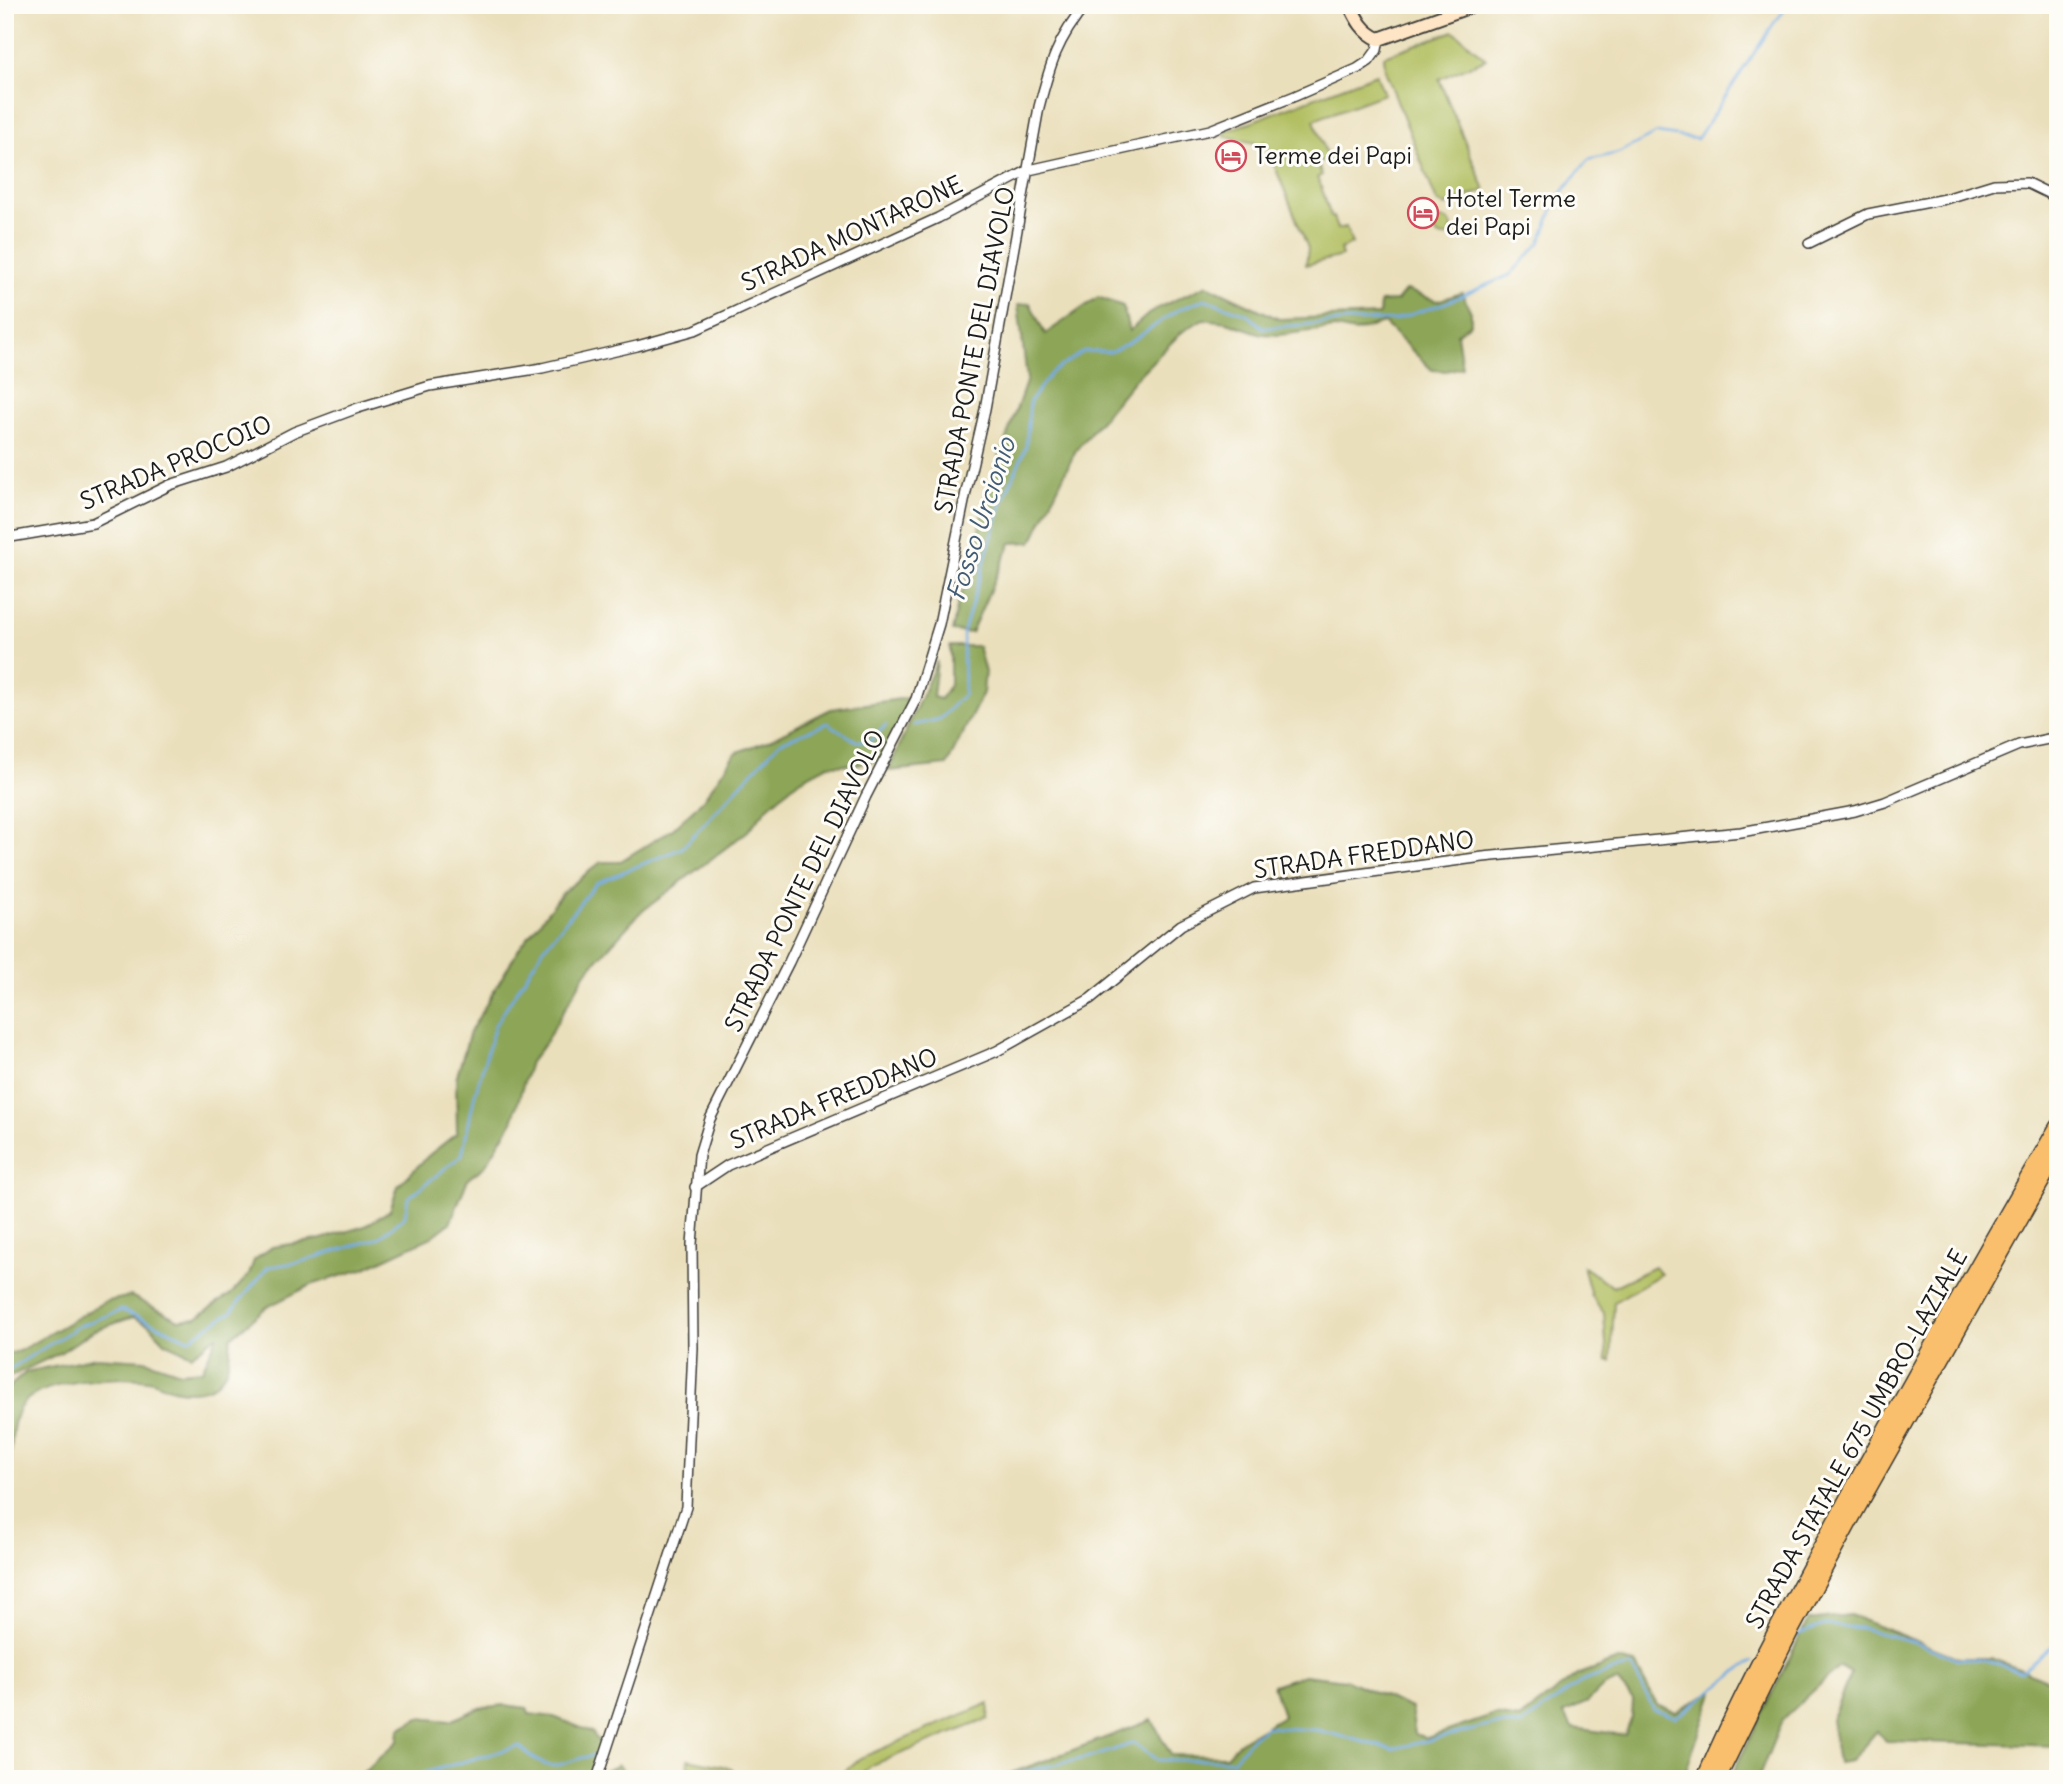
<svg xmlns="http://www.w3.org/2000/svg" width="2063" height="1784" viewBox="0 0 2063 1784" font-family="Delius,sans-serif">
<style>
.green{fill:#b1be5f;stroke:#666d3e;stroke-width:2}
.forest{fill:#8ca556;stroke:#546039;stroke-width:2;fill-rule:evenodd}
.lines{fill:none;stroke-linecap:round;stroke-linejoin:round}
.stream{stroke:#73abe2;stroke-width:2.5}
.street-casing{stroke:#3b3934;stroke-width:12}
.secondary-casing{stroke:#3b3934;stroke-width:16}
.highway-casing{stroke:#3b3934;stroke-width:19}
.street{stroke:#fff;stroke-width:9}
.secondary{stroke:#fde5c5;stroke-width:12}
.highway{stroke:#f9bf6d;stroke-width:16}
.labels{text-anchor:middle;stroke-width:6;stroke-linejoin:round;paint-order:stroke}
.poi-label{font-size:24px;fill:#1c1c1c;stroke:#fdfcf7;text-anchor:start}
.street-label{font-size:24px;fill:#1c1c1c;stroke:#fdfcf7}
.water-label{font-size:26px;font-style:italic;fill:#435c75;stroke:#fdfcf7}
</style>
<rect width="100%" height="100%" fill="#fdfcf7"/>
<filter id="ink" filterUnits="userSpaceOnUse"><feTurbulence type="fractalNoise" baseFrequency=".0143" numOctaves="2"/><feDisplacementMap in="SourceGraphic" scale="14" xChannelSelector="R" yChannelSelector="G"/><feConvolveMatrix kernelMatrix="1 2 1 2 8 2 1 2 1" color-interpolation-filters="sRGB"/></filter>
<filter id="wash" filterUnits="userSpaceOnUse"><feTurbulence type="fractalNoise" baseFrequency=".00686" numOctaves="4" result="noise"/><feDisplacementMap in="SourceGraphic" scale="28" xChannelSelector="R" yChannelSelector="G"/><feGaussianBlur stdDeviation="1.57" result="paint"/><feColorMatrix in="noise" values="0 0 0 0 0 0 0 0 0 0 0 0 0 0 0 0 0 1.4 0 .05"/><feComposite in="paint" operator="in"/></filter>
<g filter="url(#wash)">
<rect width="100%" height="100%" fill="#eadfbb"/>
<g class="green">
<path d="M1454 31 1486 59 1439 79 1485 190 1445 206 1437 202 1385 70 1384 56Z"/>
<path d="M1376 74 1384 94 1314 120 1328 159 1317 163 1322 175 1318 177 1331 217H1333L1337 229 1346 227 1352 244 1340 249 1342 256 1306 265 1308 248 1265 142 1259 144 1225 136 1224 132Z"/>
<circle cx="1443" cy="228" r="9"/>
<path d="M1583 1266 1613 1287 1654 1267 1661 1274 1614 1302 1611 1361 1607 1360 1604 1313 1591 1296Z"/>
<path d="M989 1703 988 1719 872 1765 855 1779H836L860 1758Z"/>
<path d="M688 1759 731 1768 741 1779H720L689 1769Z"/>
</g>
<g class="forest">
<path d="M1207 285 1279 319 1379 315 1380 302 1397 301 1406 290 1437 301 1462 293 1471 312V323L1457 334 1462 367 1446 371 1432 370 1384 323 1355 332 1335 328 1279 335 1261 334 1227 322 1203 319 1182 332 1135 379 1076 450 1032 542 1011 543 971 633 952 631 958 603 975 554 985 498 1027 379 1018 305 1030 303 1045 334 1098 297 1123 306 1129 331 1153 310Z"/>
<path d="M950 646H978L985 672 983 693 947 765 888 771 937 661 933 697 940 699 950 685Z"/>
<path d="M914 697 882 760 858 764 828 765 798 781 768 807 748 831 640 913 586 972 544 1045 530 1062 512 1122 485 1166 468 1179 450 1223 432 1237 363 1269 311 1285 267 1307 231 1337C229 1356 231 1372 214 1385 205 1392 185 1392 173 1389 164 1387 157 1381 148 1380 119 1375 39 1380 21 1406 12 1418 11 1448 11 1463L5 1471V1391L26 1372 96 1357 145 1360 180 1372 202 1370 218 1335 191 1355 165 1342 148 1324 133 1317 93 1331 60 1353 5 1379V1355L19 1351 104 1302 131 1296 179 1320 196 1318 231 1294 249 1275 254 1260 272 1247 318 1240 365 1226 390 1210 398 1186 429 1155 457 1133 456 1079 470 1032 518 950 563 892 601 862H619L674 828 703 800 735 753 767 741 831 709Z"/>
<path d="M1850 1615 1959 1658H1991L2052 1682 2058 1675V1746L1885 1741 1877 1731 1851 1761 1838 1763 1831 1720 1851 1673 1839 1667 1782 1720 1758 1779H1730L1808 1620Z"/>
<path d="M1618 1660 1635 1664 1657 1705 1676 1712 1714 1690 1683 1779H996L1152 1720 1171 1755 1226 1756 1239 1742 1283 1716 1273 1685 1304 1675 1346 1680 1411 1708 1415 1734 1427 1738 1495 1715 1519 1719 1577 1675ZM1617 1681 1633 1700 1632 1717 1625 1735 1573 1728 1563 1713 1588 1702 1603 1687Z"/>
<path d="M504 1705 527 1708 529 1714 554 1717 592 1732 603 1748 592 1779H356L398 1741 399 1729 419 1718 450 1721 479 1708Z"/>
<path d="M618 1765 629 1779H603L605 1771Z"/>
</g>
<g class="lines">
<g class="stream">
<path d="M914 725 940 719 964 694 963 634 1002 503 1026 447 1030 401 1051 373 1084 351 1111 352 1135 339 1176 311 1204 299 1247 314 1263 328 1348 321 1394 320 1445 303 1510 275 1540 243 1557 199 1588 160 1618 153 1657 133 1697 139 1774 23 1789 5"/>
<path d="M5 1372 79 1326 122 1310 189 1339 231 1312 268 1267 300 1262 379 1238 405 1216 408 1198 462 1155 474 1098 495 1025 544 948 596 883 682 848 780 742 828 723 856 741 869 742 886 725"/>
<path d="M1795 1636 1824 1625 1861 1628 1914 1642 1958 1659 1986 1660 2021 1672 2058 1641"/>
<path d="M611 1770 617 1779"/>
<path d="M402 1779 519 1746C556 1779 553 1762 595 1755"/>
<path d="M1009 1779 1019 1773 1098 1755 1134 1743 1157 1760H1233L1250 1740 1265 1727 1317 1730 1392 1749 1493 1725H1522L1581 1682 1611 1671 1632 1667 1654 1710 1676 1717C1703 1699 1726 1678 1753 1661"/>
</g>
</g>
</g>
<g filter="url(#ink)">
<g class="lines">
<g class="street-casing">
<g id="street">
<path d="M1809 243 1868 214 1945 199 1994 184 2027 183 2058 198"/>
<path d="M5 538 93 523 170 485 226 467 294 432 358 408 430 386 542 368 637 346 695 330 938 218 1029 170 1210 130 1295 96 1357 69 1369 61 1377 50 1379 39"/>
<path d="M695 1187 728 1165 997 1051 1090 999 1181 925 1254 888 1483 857 1741 832 1855 811 1885 802 2019 745 2058 737"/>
<path d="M597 1779 686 1507 693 1348 692 1244 699 1155 710 1119 789 962 866 796 916 699 939 624 966 492 985 409 1039 107C1050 65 1057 39 1086 5"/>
</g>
</g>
<g class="secondary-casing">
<path id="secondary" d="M1350 5C1357 20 1363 32 1379 39L1474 5"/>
</g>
<g class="highway-casing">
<g id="highway">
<path d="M1705 1779C1742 1693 1787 1611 1832 1528 1905 1393 1981 1260 2058 1127"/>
<path d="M1717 1779 1789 1633 1850 1520 2058 1151"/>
</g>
</g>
<use href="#street" class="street"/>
<use href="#secondary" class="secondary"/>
<use href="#highway" class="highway"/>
</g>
</g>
<defs>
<g id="hotel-ring" transform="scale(1.575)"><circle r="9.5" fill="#fdfcf7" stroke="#d1495b" stroke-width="1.5"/><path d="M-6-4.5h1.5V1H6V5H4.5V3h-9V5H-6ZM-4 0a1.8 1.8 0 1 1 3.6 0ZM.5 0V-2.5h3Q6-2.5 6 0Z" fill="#d1495b"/></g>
</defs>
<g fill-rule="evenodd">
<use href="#hotel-ring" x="1231" y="156"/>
<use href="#hotel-ring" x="1423" y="213"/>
</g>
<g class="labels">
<g class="poi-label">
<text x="1254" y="164">Terme dei Papi</text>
<text x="1446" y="207">Hotel Terme<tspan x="1446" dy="28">dei Papi</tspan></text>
</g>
<g class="street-label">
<text transform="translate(852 234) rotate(-25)" y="8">STRADA MONTARONE</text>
<text transform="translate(975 350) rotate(-79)" y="8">STRADA PONTE DEL DIAVOLO</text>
<text transform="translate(176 463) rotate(-23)" y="8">STRADA PROCOIO</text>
<text transform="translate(1364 855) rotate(-8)" y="8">STRADA FREDDANO</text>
<text transform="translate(805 881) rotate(-64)" y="8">STRADA PONTE DEL DIAVOLO</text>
<text transform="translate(834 1099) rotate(-23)" y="8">STRADA FREDDANO</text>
<text transform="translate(1857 1439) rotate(-61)" y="8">STRADA STATALE 675 UMBRO-LAZIALE</text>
</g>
<g class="water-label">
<text transform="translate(981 519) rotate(-72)" y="9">Fosso Urcionio</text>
</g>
</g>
<rect width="2063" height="1784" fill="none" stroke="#fdfcf7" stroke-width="28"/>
</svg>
